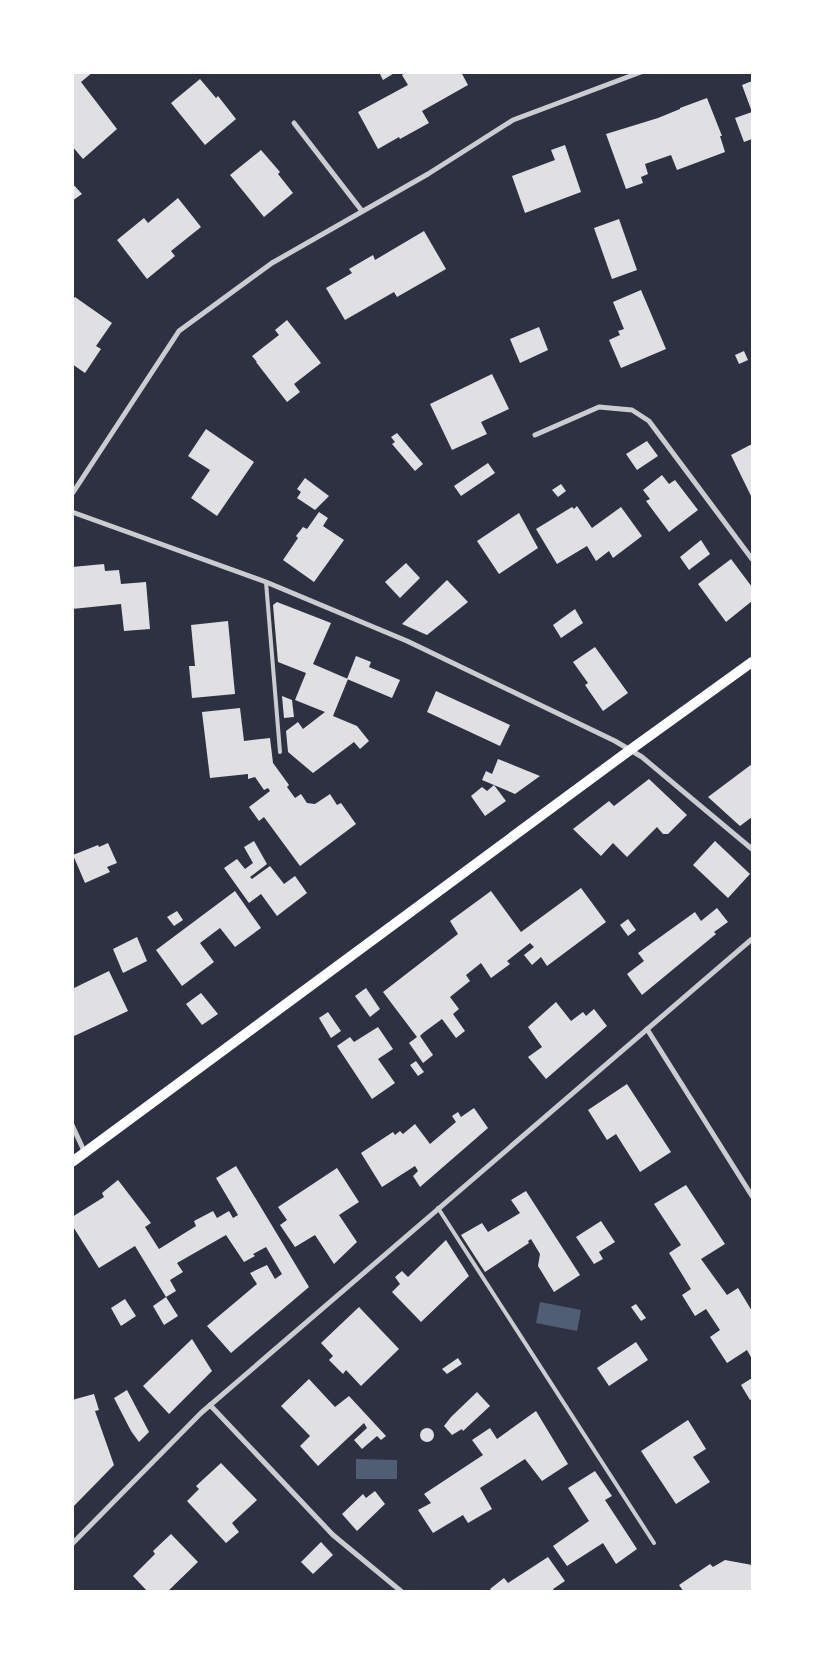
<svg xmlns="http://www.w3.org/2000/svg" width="825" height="1664" viewBox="0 0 825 1664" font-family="'Public Sans',sans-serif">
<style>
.water{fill:#4f5d75}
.building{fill:#e0e0e3}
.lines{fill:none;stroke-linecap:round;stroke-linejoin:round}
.service{stroke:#caccd0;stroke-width:4}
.minor{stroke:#caccd0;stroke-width:5}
.secondary{stroke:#fff;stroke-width:10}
</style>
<rect width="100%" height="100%" fill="#2d3142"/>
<g class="water">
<path d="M540 1302 581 1310 577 1331 536 1323Z"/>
<path d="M356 1459 397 1460V1479H356Z"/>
</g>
<g class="building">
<path d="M72 72H93L81 82 117 129 83 159 72 146Z"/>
<path d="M379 72H396L383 80Z"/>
<path d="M406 72H461L468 85 422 111 429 123 400 139 399 137 378 149 358 112 408 85 402 75Z"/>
<path d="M200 79 216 98 218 96 236 119 205 145 171 103Z"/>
<path d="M752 81V139L744 142 735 118 752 112 742 85Z"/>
<path d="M707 98 722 136H720L725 152 677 170 671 155 645 164 648 174 641 177 643 183 626 189 606 134 658 118 680 109V108Z"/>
<path d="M565 145 581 192 525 213 512 176 555 160 551 150Z"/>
<path d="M261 150 280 172 278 174 293 193 264 217 230 175Z"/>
<path d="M72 183 82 194 72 201Z"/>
<path d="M178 198 201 227 171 251 175 256 147 279 117 240 144 218 148 223Z"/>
<path d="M619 219 637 270 612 279 594 228Z"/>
<path d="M424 231 446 269 397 297 394 292 345 320 326 288 352 273 349 269 373 255 375 260Z"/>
<path d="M641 290 666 349 621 368 609 340 620 335 618 331 624 329 613 302Z"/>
<path d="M75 297 112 323 96 346 101 349 85 373 72 364V300Z"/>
<path d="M287 320 321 363 294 384 300 392 287 402 256 362H257L252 356 279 335 275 330Z"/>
<path d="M539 327 548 350 520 363 510 339Z"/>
<path d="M744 351 748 360 739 364 735 355Z"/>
<path d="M492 374 509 409 481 422 487 434 452 450 430 404Z"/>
<path d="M206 429 254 462 217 516 191 498 210 470 188 456Z"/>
<path d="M397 433 423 464 415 471 392 444 395 442 391 437Z"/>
<path d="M647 441 658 456 637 470 626 454Z"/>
<path d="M752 444V498L731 455Z"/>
<path d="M488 463 495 473 461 496 454 486Z"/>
<path d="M662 475 669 484 675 480 698 510 669 532 646 501 650 499 643 490Z"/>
<path d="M305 478 329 496 315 510 297 498 301 492 297 489Z"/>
<path d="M561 484 566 491 558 497 552 490Z"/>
<path d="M577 506 592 528 621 507 642 536 613 558 609 551 596 561 587 546 557 564 536 529 572 507 574 509Z"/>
<path d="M319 512 328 518 323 526 344 540 314 582 283 560 298 538 296 536 303 527 307 529Z"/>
<path d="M519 513 538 548 499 574 477 541Z"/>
<path d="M701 540 710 554 689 570 680 557Z"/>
<path d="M731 559 752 587V601L726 622 698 584Z"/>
<path d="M406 563 420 578 400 598 385 582Z"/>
<path d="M104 564 105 571 119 570 121 584 146 582 150 629 124 631 121 604 72 609V567Z"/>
<path d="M447 580 468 602 427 635 402 624Z"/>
<path d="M277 602 331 623 313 664 348 679 333 716 357 726 369 741 360 749 354 742 313 773 288 752 286 731 298 722 303 729 325 712 295 700 306 673 278 662 273 605Z"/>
<path d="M575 609 583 623 561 638 553 625Z"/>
<path d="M228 621 235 694 192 698 189 666H195L191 625Z"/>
<path d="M595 647 628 693 603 711 585 685 588 683 573 662Z"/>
<path d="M356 656 371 662 369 667 400 680 392 698 347 679Z"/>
<path d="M436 691 510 725 500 746 427 712Z"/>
<path d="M282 696 292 700 294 717 284 718Z"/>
<path d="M240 708 244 741 270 738 273 763 289 785 287 787 295 798 301 794 307 803 315 804 330 794 337 805 341 803 356 824 300 866 264 817 259 821 249 807 270 791 268 788 264 790 255 777 248 779V774L210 778 202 712Z"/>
<path d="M498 759 540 776 515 794 494 785 506 801 485 816 471 796 482 787 487 791 494 785 482 780 486 771 492 774Z"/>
<path d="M752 764V817L740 826 708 797Z"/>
<path d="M649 779 687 815 668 834H663L657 827 627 857 613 843 601 856 573 829 609 801 614 806Z"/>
<path d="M254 841 267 864 250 877 252 879 270 866 284 884 295 876 307 893 277 916 261 894 249 903 224 868 237 859 245 869 253 863 244 847Z"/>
<path d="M715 841 750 874 728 898 693 865Z"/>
<path d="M108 843 117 863 107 867 110 872 85 883 73 855 98 845 99 847Z"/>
<path d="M581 888 606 922 547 966 541 957 532 965 524 955 534 947 530 943 507 961 510 964 491 978 481 963 466 975 470 981 450 997 459 1009 453 1014 465 1031 456 1038 442 1019 423 1033 420 1036 433 1055 423 1063 409 1043 417 1037 383 992 458 934 450 921 491 891 521 932Z"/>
<path d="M235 891 261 928 235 947 220 928 200 943 214 962 182 986 156 950Z"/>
<path d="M717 908 728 922 714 932 716 934 642 995 627 974 644 961 638 953 695 912 701 921Z"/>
<path d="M177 911 183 920 174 926 167 917Z"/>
<path d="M628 919 636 930 628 936 620 925Z"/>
<path d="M137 937 147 961 123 973 113 949Z"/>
<path d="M109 971 128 1011 72 1037V989Z"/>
<path d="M366 988 380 1009 370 1017 355 996Z"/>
<path d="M201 993 218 1014 202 1025 186 1004Z"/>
<path d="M556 1002 571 1021 583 1012 586 1016 594 1009 607 1026 546 1079 528 1057 542 1047 528 1027Z"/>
<path d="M328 1012 341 1031 331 1038 319 1018Z"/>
<path d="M378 1027 393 1049 378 1059 395 1083 372 1099 337 1046 350 1037 354 1042Z"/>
<path d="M416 1061 424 1072 418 1076 410 1065Z"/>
<path d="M627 1084 671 1152 640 1172 616 1134 607 1140 588 1110Z"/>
<path d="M474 1108 488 1128 420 1187 413 1176 418 1171 415 1166 382 1187 361 1153 393 1132 395 1135 400 1131 403 1134 415 1124 430 1144 456 1122 452 1116 458 1112 461 1117Z"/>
<path d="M236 1166 309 1287 231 1353 207 1326 257 1284 250 1273 267 1265 275 1279 282 1274 266 1247 253 1254 255 1256 244 1262 226 1235 177 1263 183 1272 170 1280 176 1291 166 1297 135 1246 99 1268 72 1225V1217L104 1197 102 1193 118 1180 151 1223 145 1227 159 1249 196 1226 194 1221 213 1211 217 1218 229 1211 233 1218 238 1215 216 1178Z"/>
<path d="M337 1168 359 1202 339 1215 357 1242 334 1264 315 1235 295 1247 280 1225 287 1220 278 1207Z"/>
<path d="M686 1185 725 1244 701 1259 727 1295 738 1288 752 1311V1359L747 1350 727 1363 710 1337 720 1330 706 1309 695 1316 682 1295 691 1289 669 1253 681 1245 654 1204Z"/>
<path d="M526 1191 580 1275 554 1292 538 1266 540 1254 531 1239 528 1241 529 1243 485 1272 461 1235 482 1223 488 1232 520 1213 511 1200Z"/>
<path d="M601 1221 615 1242 599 1252 603 1259 594 1264 576 1237Z"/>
<path d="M446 1240 469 1276 421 1322 392 1292 400 1284 395 1277 402 1271 408 1277Z"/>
<path d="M166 1297 178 1316 164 1325 153 1306Z"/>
<path d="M125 1299 136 1316 121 1326 111 1308Z"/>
<path d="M636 1304 646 1318 641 1321 631 1307Z"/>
<path d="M359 1307 399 1349 361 1386 346 1370 343 1374 329 1360 333 1356 321 1343Z"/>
<path d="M192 1339 212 1371 169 1414 143 1386Z"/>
<path d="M636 1342 648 1360 609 1386 597 1368Z"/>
<path d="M458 1358 462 1364 447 1374 442 1369Z"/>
<path d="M752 1378V1399L750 1400 741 1385Z"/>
<path d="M309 1379 335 1407 349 1396 386 1436 381 1440 377 1436 362 1449 354 1440 367 1428 364 1423 318 1466 300 1446 310 1436 281 1406Z"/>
<path d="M127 1390 149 1432 139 1442 131 1431 114 1398Z"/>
<path d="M477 1392 490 1406 463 1431 462 1429 452 1435 444 1426 451 1417Z"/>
<path d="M94 1394 99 1410 95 1411 114 1465 72 1508V1400Z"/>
<path d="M536 1411 568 1464 542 1481 525 1459 480 1488 492 1509 468 1523 463 1515 433 1533 418 1510 431 1503 424 1494 483 1455 472 1440 490 1428 497 1439Z"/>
<path d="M688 1420 706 1449 693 1457 710 1482 676 1504 641 1451Z"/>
<circle cx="427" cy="1435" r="7"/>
<path d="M221 1463 257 1500 232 1523 239 1532 226 1543 187 1501 199 1489 196 1486Z"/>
<path d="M595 1471 612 1496 605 1500 637 1549 616 1564 603 1543 567 1566 553 1546 589 1521 568 1488Z"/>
<path d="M375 1491 385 1504 357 1531 342 1514 363 1494 366 1498Z"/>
<path d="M171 1534 198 1562 167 1592H148L133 1576 155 1554 153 1551Z"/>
<path d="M321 1542 333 1555 313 1574 301 1562Z"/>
<path d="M548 1557 565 1581 553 1589 555 1592H492L490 1589 504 1578 508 1583Z"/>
<path d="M725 1560 752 1565V1592H684L679 1585 710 1564 713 1567Z"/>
</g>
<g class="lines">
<g class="service">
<path d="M266 582 280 752"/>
<path d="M438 1208 654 1543"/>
</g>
<g class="minor">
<path d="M294 123 362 211"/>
<path d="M535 435 599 407 632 410 649 421 752 559"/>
<path d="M72 494 179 331 272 263 428 174 513 120 641 72"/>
<path d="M72 512 266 582 407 641 615 741 642 757 752 849"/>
<path d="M647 1029 752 1196"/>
<path d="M72 1125 85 1153"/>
<path d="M210 1405 333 1535 402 1592"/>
<path d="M72 1544 201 1413 752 939"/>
</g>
<path class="secondary" d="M72 1162 630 750 752 662"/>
</g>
<rect width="825" height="1664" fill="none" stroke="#ffffff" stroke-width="148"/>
</svg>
